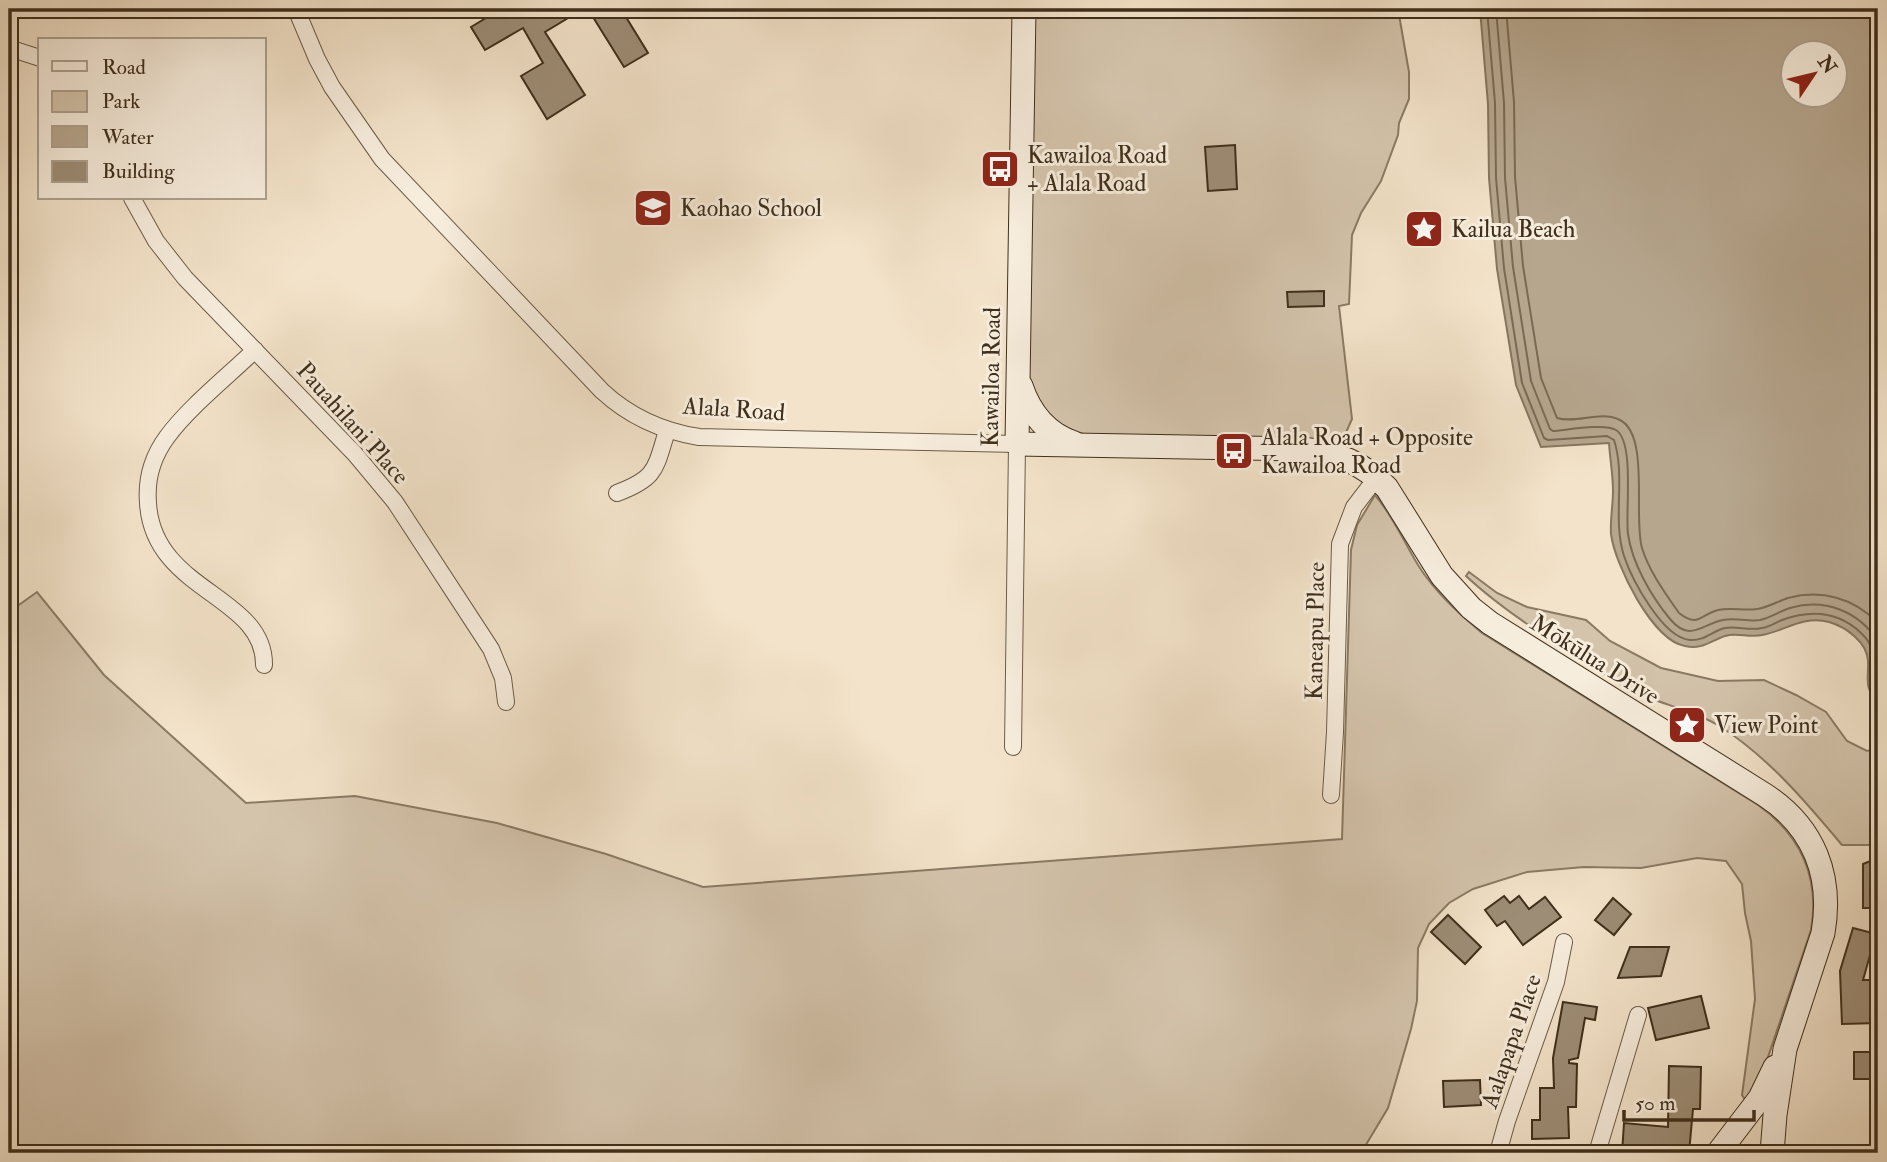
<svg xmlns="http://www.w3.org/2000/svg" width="1887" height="1162" viewBox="0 0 1887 1162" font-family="'IM FELL Double Pica',serif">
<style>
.green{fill:#d4c4ac;stroke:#8a7a64;stroke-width:2}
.water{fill:#b6a68e;stroke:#867660;stroke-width:2;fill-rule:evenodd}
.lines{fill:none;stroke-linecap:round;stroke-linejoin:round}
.shore{stroke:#7a6a54;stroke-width:2}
.building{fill:#9d8d76;stroke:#3f2f1b;stroke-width:2}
.street-casing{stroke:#6c5c47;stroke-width:18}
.secondary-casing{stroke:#3f2f1b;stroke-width:25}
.street{stroke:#f7eddd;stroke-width:16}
.secondary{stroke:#f7eddd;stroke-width:23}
.labels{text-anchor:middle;stroke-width:6;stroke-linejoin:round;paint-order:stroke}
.poi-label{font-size:24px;fill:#3f2f1b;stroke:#f7eddd;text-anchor:start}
.street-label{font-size:24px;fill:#3f2f1b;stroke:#f7eddd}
</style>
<rect width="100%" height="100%" fill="#f3e3ca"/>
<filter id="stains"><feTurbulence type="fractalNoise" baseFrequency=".00286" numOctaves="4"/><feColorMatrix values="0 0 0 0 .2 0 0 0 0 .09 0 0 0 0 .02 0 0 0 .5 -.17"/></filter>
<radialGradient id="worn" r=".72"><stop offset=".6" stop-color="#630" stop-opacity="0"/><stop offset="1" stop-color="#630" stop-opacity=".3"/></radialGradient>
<g class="green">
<path d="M1033 9H1398L1409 72V99L1399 123 1398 135 1381 181 1361 213 1352 235 1349 304 1339 306 1352 419 1340 446 1101 438C1062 431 1037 415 1028 374Z"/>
<path d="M1375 495C1393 516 1404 542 1418 565 1435 592 1458 613 1482 633L1758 805C1801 835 1820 878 1811 930L1768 1057 1748 1104 1742 1095 1755 999 1751 941 1745 913 1742 884 1726 861 1697 858 1641 868 1584 867 1527 872 1473 889 1449 903 1429 924 1418 948 1417 1001 1411 1029 1388 1108 1361 1153H9V612L37 592 104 675 246 803 355 796 497 823 606 854 703 887 1342 839 1351 550 1357 525Z"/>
<path d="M1469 572 1497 593 1527 607 1586 620 1610 641 1661 668 1718 681 1764 680 1796 695 1826 712 1847 741 1867 751 1878 748V845H1842C1806 802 1769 758 1721 727 1692 709 1657 704 1627 688 1609 678 1591 666 1573 654 1536 631 1498 606 1466 576Z"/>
</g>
<path class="water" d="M1480 9H1878V699C1863 690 1869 677 1868 661 1867 642 1846 627 1829 622 1803 615 1785 631 1762 635 1750 638 1736 632 1725 636 1710 641 1702 650 1685 646 1652 640 1615 565 1611 534 1610 520 1613 505 1613 491 1613 475 1610 459 1609 443L1541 447 1516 385 1497 269 1489 178 1488 104ZM1792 52H1834V94H1792Z"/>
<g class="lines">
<g class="shore">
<path d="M1487 9 1495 103 1496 178 1504 268 1522 383 1544 438 1548 440 1607 436 1614 440C1626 477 1612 518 1624 556 1632 580 1663 638 1690 640 1705 641 1712 631 1725 628 1737 626 1750 631 1762 628 1769 627 1775 623 1782 620 1810 610 1838 611 1861 633 1884 654 1866 674 1878 691"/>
<path d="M1496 9 1504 103 1505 178 1513 267 1531 381 1550 429 1553 431C1567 430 1605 423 1616 430 1635 442 1625 513 1628 534 1632 563 1651 596 1670 619 1690 643 1702 624 1723 620 1735 617 1748 622 1760 620 1770 618 1780 611 1790 608 1825 598 1858 611 1878 641"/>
<path d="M1506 9 1514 102 1515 177 1523 266 1541 378 1557 418C1576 424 1601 410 1620 420 1650 435 1633 518 1642 548 1649 571 1665 593 1679 613 1698 628 1700 615 1718 610 1731 607 1744 611 1757 609 1767 608 1778 601 1788 598 1821 589 1854 598 1878 623"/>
</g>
</g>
<g class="building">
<path d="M501 9H583L545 32 585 95 547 119 521 76 543 63 523 28 485 50 471 27Z"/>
<path d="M588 9H621L648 53 624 67Z"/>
<path d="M1235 145 1237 189 1208 191 1205 147Z"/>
<path d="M1324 291V306L1288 307 1287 292Z"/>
<path d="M1878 858V908H1863V864Z"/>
<path d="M1504 896 1510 903 1519 896 1529 909 1545 897 1561 917 1523 945 1505 921 1497 926 1485 910Z"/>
<path d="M1613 898 1631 914 1614 935 1595 920Z"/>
<path d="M1448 915 1481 947 1465 964 1431 932Z"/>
<path d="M1853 928 1876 934 1863 980H1878V1023L1842 1024 1840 971Z"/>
<path d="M1630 947H1669L1661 976 1618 978Z"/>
<path d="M1701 996 1709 1028 1656 1040 1648 1008Z"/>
<path d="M1563 1002 1597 1007 1595 1020 1585 1018 1578 1058 1569 1060V1063L1577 1064 1576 1107H1568L1569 1138 1532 1139V1120H1540V1088H1554L1553 1058Z"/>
<rect x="1854" y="1052" width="23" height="27"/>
<path d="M1669 1066 1701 1067 1700 1109H1693L1689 1153H1622L1624 1123 1668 1127Z"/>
<path d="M1480 1080 1481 1105 1444 1107 1443 1081Z"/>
</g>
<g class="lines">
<g class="street-casing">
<g id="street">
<path d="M296 9 317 59 332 87 382 159 602 391C630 417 661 431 699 437L1017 444 1013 747"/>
<path d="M9 48 40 58"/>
<path d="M132 198 156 241 185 278 355 454 395 502 491 649 503 678 506 702"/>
<path d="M255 350C228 376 188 408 167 437 153 456 146 479 148 503 153 592 265 595 264 665"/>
<path d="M617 493C657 478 655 469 667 431"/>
<path d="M1331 795 1335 732 1340 544 1354 507 1377 477"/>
<path d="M1498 1153 1507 1121 1556 982 1564 942"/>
<path d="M1597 1153 1638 1015"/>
</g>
</g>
<g class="secondary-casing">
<g id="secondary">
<path d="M1024 9 1017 444 1302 449C1337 452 1363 463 1387 488L1442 576 1471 608 1490 623 1765 795C1814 827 1833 876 1823 933L1785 1049 1775 1115 1772 1153"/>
<path d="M1021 386C1030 413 1047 434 1074 443"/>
<path d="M1718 1153 1760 1098 1775 1067"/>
</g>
</g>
<use href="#street" class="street"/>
<use href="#secondary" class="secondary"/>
</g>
<defs>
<g id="bus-square" transform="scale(2.0125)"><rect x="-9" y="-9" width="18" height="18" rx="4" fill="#8f2418" stroke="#f7eddd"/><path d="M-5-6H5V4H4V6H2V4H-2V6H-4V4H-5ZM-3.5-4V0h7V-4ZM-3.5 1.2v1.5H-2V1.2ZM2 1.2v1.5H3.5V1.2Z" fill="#fff"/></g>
<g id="school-square" transform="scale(2.0125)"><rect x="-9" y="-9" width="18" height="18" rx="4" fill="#8f2418" stroke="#f7eddd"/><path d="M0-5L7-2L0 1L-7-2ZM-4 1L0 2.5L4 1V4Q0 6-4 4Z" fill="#fff"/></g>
<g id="sight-square" transform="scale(2.0125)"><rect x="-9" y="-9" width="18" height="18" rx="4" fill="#8f2418" stroke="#f7eddd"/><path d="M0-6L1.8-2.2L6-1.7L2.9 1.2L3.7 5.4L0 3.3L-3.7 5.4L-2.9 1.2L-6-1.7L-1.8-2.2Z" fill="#fff"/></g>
</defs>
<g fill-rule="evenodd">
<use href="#bus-square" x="1000" y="169"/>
<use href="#school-square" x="653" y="208"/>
<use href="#sight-square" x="1424" y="229"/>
<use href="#bus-square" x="1234" y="451"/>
<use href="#sight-square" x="1687" y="725"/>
</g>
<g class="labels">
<g class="poi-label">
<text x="1027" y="163">Kawailoa Road<tspan x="1027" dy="28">+ Alala Road</tspan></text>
<text x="680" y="216">Kaohao School</text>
<text x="1451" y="237">Kailua Beach</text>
<text x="1261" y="445">Alala Road + Opposite<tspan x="1261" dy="28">Kawailoa Road</tspan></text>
<text x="1714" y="733">View Point</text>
</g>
<g class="street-label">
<text transform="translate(991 377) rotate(-89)" y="8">Kawailoa Road</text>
<text transform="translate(734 409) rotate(4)" y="8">Alala Road</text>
<text transform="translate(353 423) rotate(48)" y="8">Pauahilani Place</text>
<text transform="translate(1315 631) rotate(-89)" y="8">Kaneapu Place</text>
<text transform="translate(1595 659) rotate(32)" y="8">Mōkūlua Drive</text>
<text transform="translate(1511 1041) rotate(-71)" y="8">Aalapapa Place</text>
</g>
</g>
<rect width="1887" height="1162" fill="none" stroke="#f3e3ca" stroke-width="35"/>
<rect x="10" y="10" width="1866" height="1141" fill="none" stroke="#3f2f1b" stroke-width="3.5"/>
<rect x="18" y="18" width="1852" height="1127" fill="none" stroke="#3f2f1b" stroke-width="2"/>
<rect x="38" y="38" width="228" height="161" fill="#f7eddd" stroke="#ada18f" stroke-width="2"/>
<rect x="52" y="61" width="35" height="10" fill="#f7eddd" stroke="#ada18f" stroke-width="2"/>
<text x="102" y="74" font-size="21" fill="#3f2f1b">Road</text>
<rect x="52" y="91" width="35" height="21" fill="#d4c4ac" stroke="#ada18f" stroke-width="2"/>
<text x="102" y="108" font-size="21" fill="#3f2f1b">Park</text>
<rect x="52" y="126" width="35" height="21" fill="#b6a68e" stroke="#ada18f" stroke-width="2"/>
<text x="102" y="144" font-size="21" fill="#3f2f1b">Water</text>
<rect x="52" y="161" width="35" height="21" fill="#9d8d76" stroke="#ada18f" stroke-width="2"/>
<text x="102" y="178" font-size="21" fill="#3f2f1b">Building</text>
<g transform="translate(1814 74) rotate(55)"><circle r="33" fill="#f7eddd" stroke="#ada18f" stroke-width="2"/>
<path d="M0-5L12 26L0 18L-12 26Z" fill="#8f2418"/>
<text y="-10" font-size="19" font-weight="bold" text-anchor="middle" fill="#3f2f1b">N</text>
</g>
<path d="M1624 1110v10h130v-10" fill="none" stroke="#3f2f1b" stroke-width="3.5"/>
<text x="1635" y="1110" font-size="21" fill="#3f2f1b" stroke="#f7eddd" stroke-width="5" paint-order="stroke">50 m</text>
<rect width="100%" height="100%" filter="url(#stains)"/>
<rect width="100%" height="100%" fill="url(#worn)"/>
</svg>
